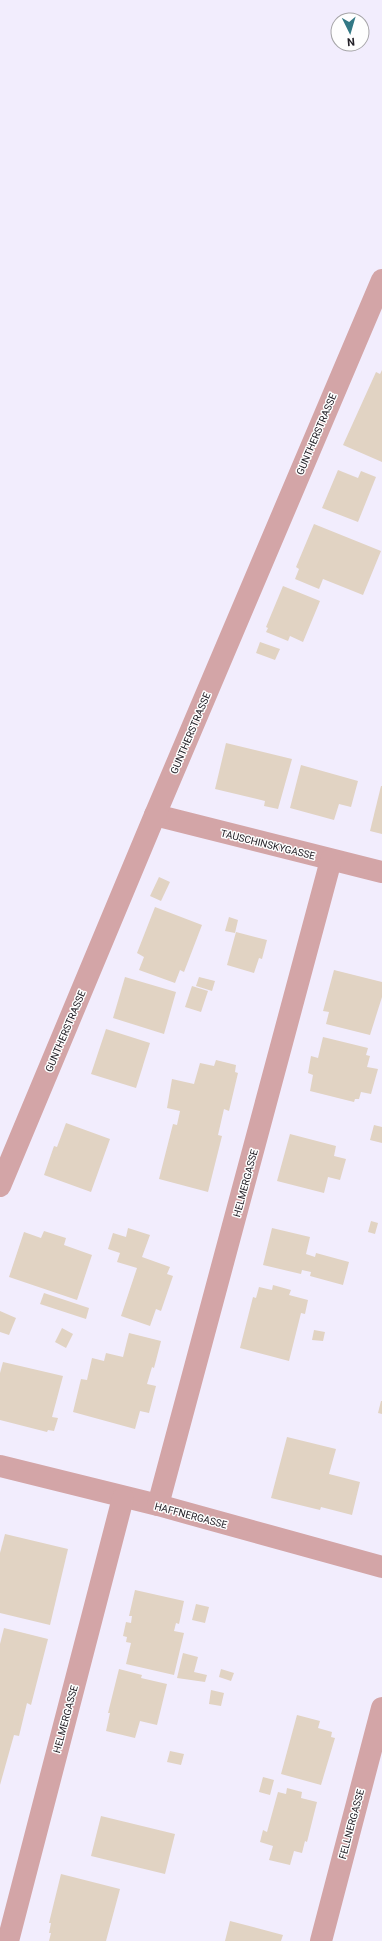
<svg xmlns="http://www.w3.org/2000/svg" width="382" height="1941" viewBox="0 0 382 1941" font-family="Roboto,sans-serif">
<style>
.building{fill:#e1d3c3}
.lines{fill:none;stroke-linecap:round;stroke-linejoin:round}
.minor{stroke:#d3a5a7;stroke-width:22}
.labels{text-anchor:middle;stroke-width:3;stroke-linejoin:round;paint-order:stroke}
.street-label{font-size:10px;fill:#232027;stroke:#fefefe}
</style>
<rect width="100%" height="100%" fill="#f2edfd"/>
<g class="building">
<path d="M382 370V462L343 445 376 372 380 374Z"/>
<path d="M338 470 358 478 361 471 376 477 358 522 322 508Z"/>
<path d="M314 524 381 551 363 595 323 579 319 589 295 579 299 569 296 567Z"/>
<path d="M283 586 320 601 303 642 290 636 288 641 266 632 268 628 266 627Z"/>
<path d="M260 642 280 649 275 660 256 653Z"/>
<path d="M226 743 292 759 278 809 264 806 265 801 215 789Z"/>
<path d="M301 765 358 781 351 807 339 804 334 820 290 808Z"/>
<path d="M381 786H382V834L370 831Z"/>
<path d="M159 877 170 882 161 901 150 896Z"/>
<path d="M155 907 202 925 184 972 180 970 175 983 139 970 144 957 137 953Z"/>
<path d="M229 917 238 920 235 933 225 931Z"/>
<path d="M236 932 267 940 262 959 259 958 254 973 227 965Z"/>
<path d="M334 970 382 982V997L370 1035 326 1024 329 1012 323 1011Z"/>
<path d="M125 977 176 992 164 1034 113 1018Z"/>
<path d="M199 977 215 981 212 991 196 986Z"/>
<path d="M192 986 208 991 201 1012 185 1007Z"/>
<path d="M106 1029 150 1043 136 1088 91 1074Z"/>
<path d="M323 1037 368 1048 366 1055 370 1056 367 1067 378 1069 371 1094 361 1092 359 1099H355L354 1102 310 1091 313 1075 308 1073 311 1056 318 1058Z"/>
<path d="M216 1060 236 1065 235 1072 238 1073 229 1111 224 1109 218 1135 222 1136 208 1192 159 1179 173 1124 177 1125 180 1111 167 1108 172 1079 194 1084 200 1063 214 1066Z"/>
<path d="M66 1123 110 1139 91 1192 44 1175 54 1146 57 1147Z"/>
<path d="M374 1125 382 1127V1143L370 1140Z"/>
<path d="M290 1134 336 1146 334 1156 346 1159 340 1180 328 1177 324 1193 277 1181Z"/>
<path d="M371 1221 378 1223 375 1234 368 1232Z"/>
<path d="M128 1228 150 1235 142 1257 170 1267 167 1274 173 1276 161 1311 156 1309 150 1326 121 1316 137 1268 117 1262 120 1253 108 1249 113 1233 126 1237Z"/>
<path d="M272 1228 310 1237 306 1254 315 1257 316 1253 349 1262 343 1285 310 1276 311 1272 302 1270 301 1274 263 1265Z"/>
<path d="M44 1231 66 1238 64 1245 92 1255 77 1300 9 1277 24 1232 41 1238Z"/>
<path d="M273 1285 291 1290 289 1295 308 1300 305 1314 301 1313 289 1361 240 1348 253 1297 256 1298 259 1287 272 1290Z"/>
<path d="M44 1293 89 1308 86 1319 40 1304Z"/>
<path d="M0 1311 16 1318 9 1335 0 1332Z"/>
<path d="M62 1328 73 1334 66 1348 55 1342Z"/>
<path d="M314 1330 325 1332 323 1341 312 1340Z"/>
<path d="M129 1333 161 1341 154 1368 152 1367 147 1384 156 1386 149 1413 140 1411 135 1429 73 1412 81 1379 87 1380 92 1358 104 1361 106 1353 123 1357Z"/>
<path d="M3 1362 63 1376 52 1417 58 1418 54 1431 48 1430 47 1432 0 1420V1373Z"/>
<path d="M381 1401H382V1414L378 1413Z"/>
<path d="M287 1437 336 1449 329 1474 360 1482 352 1515 321 1507 320 1510 271 1498Z"/>
<path d="M5 1534 68 1549 50 1625 0 1613V1553Z"/>
<path d="M135 1590 184 1601 179 1624 176 1623 174 1631 184 1633 174 1675 126 1664 131 1643 126 1642 127 1637 123 1636 126 1622 131 1623 132 1616H129Z"/>
<path d="M196 1604 209 1607 205 1623 192 1620Z"/>
<path d="M4 1628 48 1639 31 1705 27 1703 19 1736 14 1735 0 1785V1644Z"/>
<path d="M183 1653 198 1657 194 1672 207 1675 205 1682 177 1678Z"/>
<path d="M119 1669 142 1675 141 1678 167 1684 157 1725 140 1721 135 1738 106 1731 110 1713H108Z"/>
<path d="M221 1669 234 1673 231 1681 219 1677Z"/>
<path d="M211 1690 224 1693 221 1706 209 1704Z"/>
<path d="M297 1715 320 1721 318 1728 332 1732 331 1737 335 1738 321 1785 281 1774Z"/>
<path d="M170 1751 184 1754 181 1765 167 1762Z"/>
<path d="M263 1777 274 1780 270 1795 259 1792Z"/>
<path d="M287 1788 302 1792 301 1798 317 1802 307 1842 305 1841 302 1853 294 1851 290 1865 269 1860 273 1846 260 1842 263 1830 267 1832 278 1792 286 1794Z"/>
<path d="M101 1816 175 1834 165 1874 91 1856Z"/>
<path d="M61 1874 120 1889 106 1941H49L51 1933H49L51 1923H49Z"/>
<path d="M230 1921 283 1935 281 1941H225Z"/>
</g>
<g class="lines">
<g class="minor">
<path d="M155 815 382 872"/>
<path d="M0 1186 155 815 382 280"/>
<path d="M0 1466 158 1505 382 1567"/>
<path d="M158 1505 331 860"/>
<path d="M8 1941 123 1498"/>
<path d="M321 1941 382 1708"/>
</g>
</g>
<g class="labels">
<g class="street-label">
<text transform="translate(316 434) rotate(-67)" y="4">GUNTHERSTRASSE</text>
<text transform="translate(190 733) rotate(-67)" y="4">GUNTHERSTRASSE</text>
<text transform="translate(268 844) rotate(14)" y="4">TAUSCHINSKYGASSE</text>
<text transform="translate(65 1031) rotate(-67)" y="4">GUNTHERSTRASSE</text>
<text transform="translate(245 1183) rotate(-75)" y="4">HELMERGASSE</text>
<text transform="translate(191 1515) rotate(15)" y="4">HAFFNERGASSE</text>
<text transform="translate(65 1719) rotate(-75)" y="4">HELMERGASSE</text>
<text transform="translate(351 1824) rotate(-75)" y="4">FELLNERGASSE</text>
</g>
</g>
<g transform="translate(350 32) rotate(175)"><circle r="19" fill="#fefefe" stroke="#a6a5a8"/>
<path d="M0-3L7 15L0 10L-7 15Z" fill="#327885"/>
<text y="-6" font-size="11" font-weight="bold" text-anchor="middle" fill="#232027">N</text>
</g>
</svg>
